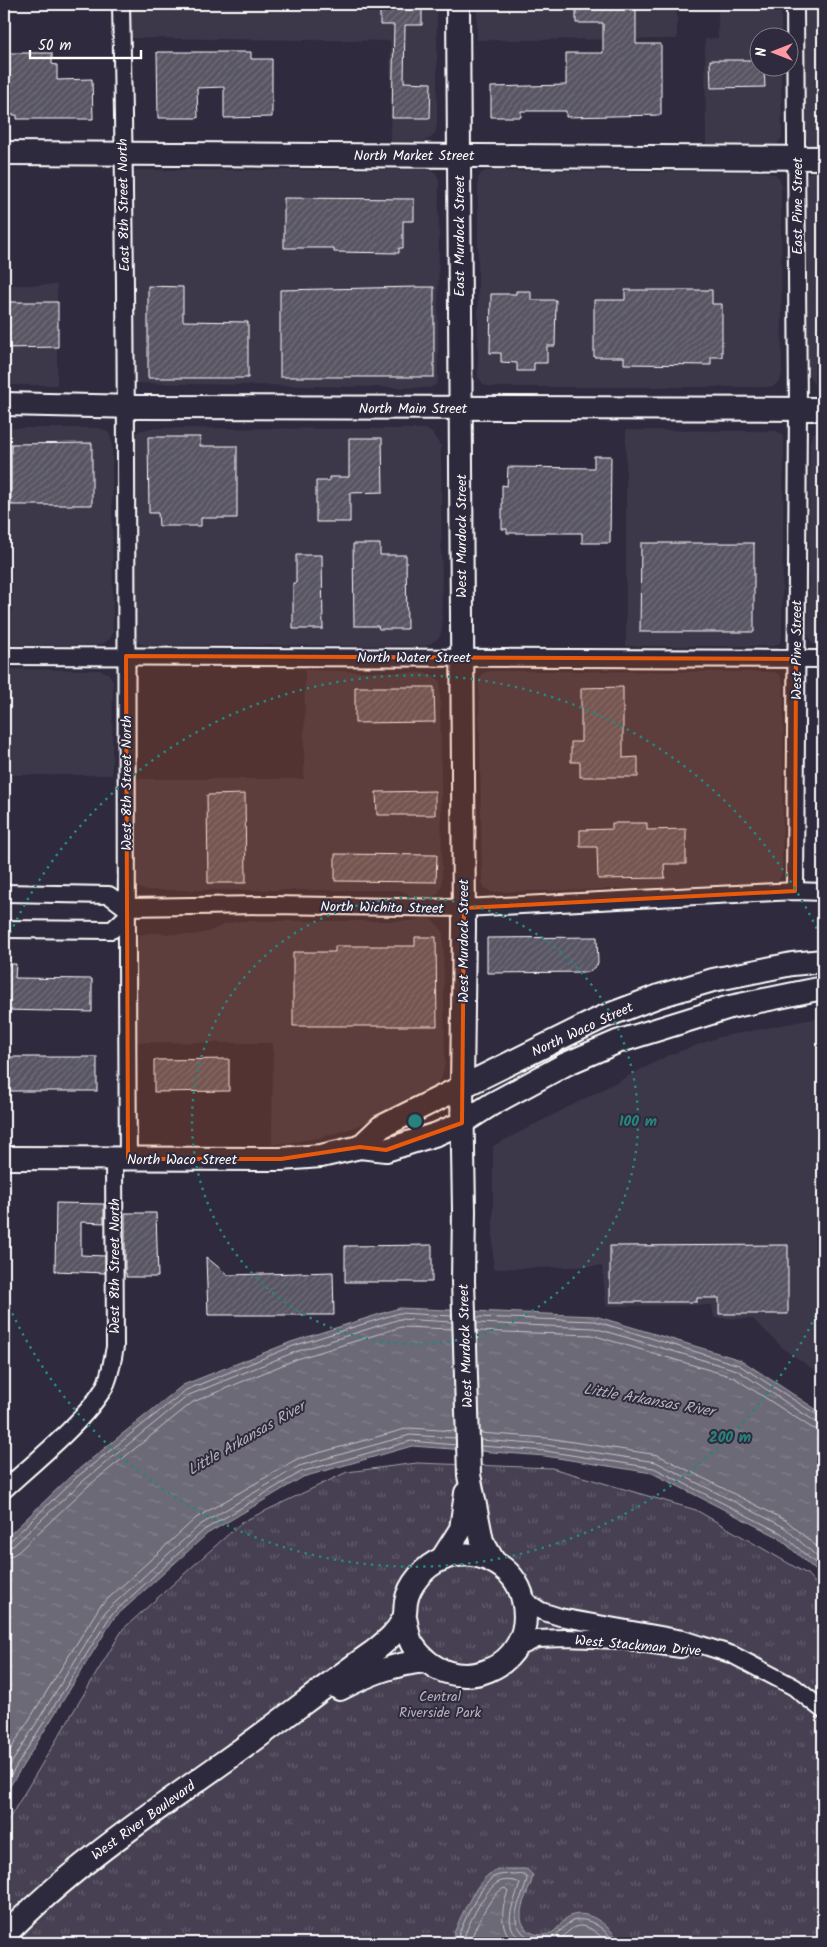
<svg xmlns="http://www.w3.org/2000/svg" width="827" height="1947" viewBox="0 0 827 1947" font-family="Kalam,sans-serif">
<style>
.built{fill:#3c3749}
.grass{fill:url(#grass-tufts);stroke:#a2a0a8}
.water{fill:url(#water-ripples);stroke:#a7a6ad}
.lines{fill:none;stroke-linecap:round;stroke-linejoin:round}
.shore{stroke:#c5c3c9;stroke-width:1}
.building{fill:url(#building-hatch);stroke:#fff}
.street-casing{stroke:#fff;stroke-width:20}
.secondary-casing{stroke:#fff;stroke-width:26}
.street{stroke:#2f2a3d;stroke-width:16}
.secondary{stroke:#2f2a3d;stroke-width:22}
.marked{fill:#e8590c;fill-opacity:0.2;stroke:#e8590c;stroke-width:4;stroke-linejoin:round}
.ring{fill:none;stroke:#27847c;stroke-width:2.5;stroke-dasharray:2.5 5}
.labels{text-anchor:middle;stroke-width:4;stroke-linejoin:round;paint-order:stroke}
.street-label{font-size:14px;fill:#fff;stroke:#2f2a3d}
.park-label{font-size:14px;fill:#b5b3ba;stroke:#2f2a3d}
.water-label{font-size:15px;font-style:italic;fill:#b6b4bb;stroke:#2f2a3d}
.centre{fill:#27847c;stroke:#2f2a3d;stroke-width:2.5}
.ring-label{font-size:15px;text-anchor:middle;font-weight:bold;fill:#27847c;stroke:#2f2a3d;stroke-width:4;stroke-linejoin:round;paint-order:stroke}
</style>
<defs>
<pattern id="grass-tufts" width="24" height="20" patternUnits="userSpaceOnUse" patternTransform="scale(1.25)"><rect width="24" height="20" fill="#464152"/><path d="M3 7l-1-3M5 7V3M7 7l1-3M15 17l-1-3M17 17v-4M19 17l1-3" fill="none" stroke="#625e6c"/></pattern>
<pattern id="water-ripples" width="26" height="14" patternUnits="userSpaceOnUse" patternTransform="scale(1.25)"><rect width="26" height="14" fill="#6d6a77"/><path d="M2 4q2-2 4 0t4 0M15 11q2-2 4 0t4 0" fill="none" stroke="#83808b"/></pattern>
<pattern id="building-hatch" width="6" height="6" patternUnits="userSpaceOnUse" patternTransform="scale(1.25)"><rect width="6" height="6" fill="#595564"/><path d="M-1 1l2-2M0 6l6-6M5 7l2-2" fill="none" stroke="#726e7b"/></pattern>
</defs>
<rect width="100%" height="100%" fill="#2f2a3d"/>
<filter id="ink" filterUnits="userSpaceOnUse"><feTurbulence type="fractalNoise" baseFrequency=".02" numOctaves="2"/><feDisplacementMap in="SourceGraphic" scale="10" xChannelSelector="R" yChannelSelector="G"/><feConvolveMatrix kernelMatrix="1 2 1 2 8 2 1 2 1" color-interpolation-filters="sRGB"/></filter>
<g filter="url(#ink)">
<g class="built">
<path d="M129 4H437V125L435 133 431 138 424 141 391 142 390 41 130 38Z"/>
<path d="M477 4H677V39L477 40Z"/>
<path d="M718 4H781V37L760 38V68H781L782 138 777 144 706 145 705 39 718 38Z"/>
<path d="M806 4H823V146H811L808 143 806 137Z"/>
<path d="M137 170H430L436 173 439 180 438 380 436 385 429 388 135 383 132 378 131 173Z"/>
<path d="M487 171 764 172 775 174 780 179 781 187 782 373 780 381 774 386 768 387H490L483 384 478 377V179L481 173Z"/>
<path d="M814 171H823V388L814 385 810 377 808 367 807 179 808 173Z"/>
<rect x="4" y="285" width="53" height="100"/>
<path d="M4 428H99L107 431 110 435 112 442 113 632 110 639 104 643 97 645H12V541H4Z"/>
<path d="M150 428 425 429 432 433 441 446 442 630 439 638 426 646 144 645 137 642 132 627V442L135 435 139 431Z"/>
<path d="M626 430 777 431 782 435 784 441 782 636 780 643 773 646H626Z"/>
<path d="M819 430H823V647L812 644 808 634 810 442 812 434Z"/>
<path d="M4 669 100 670 108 673 113 680 112 775H4Z"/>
<path d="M305 670 424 673 433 675 440 681 442 885 438 894 424 900 412 898 407 893 399 890H144L138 887 135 881 134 779H304Z"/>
<path d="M490 671 774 672 780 675 784 686 782 873 778 881 771 884 760 885 491 892 485 888 482 882 479 682 482 674Z"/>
<path d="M423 918 432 920 440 927 443 934 445 1063 442 1076 431 1094 405 1107 352 1128 319 1138 272 1145 273 1043 136 1042 135 949 140 935 149 933 193 935 208 932 225 924 242 921H413Z"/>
<path d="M823 1017V1376L785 1350 753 1319 714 1318 712 1305 606 1306 602 1266 493 1269V1146L667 1056 719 1037Z"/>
</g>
<path class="grass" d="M417 1463 552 1468 696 1510 807 1574 823 1591V1943H4V1827L123 1629 242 1522 347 1472Z"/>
<g class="water">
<path d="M399 1308 595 1316 741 1360 823 1414V1577L778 1537 652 1473 545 1456 412 1446 303 1477 207 1534 114 1618 4 1796V1540L74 1473 183 1385 291 1342Z"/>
<path d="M505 1869H526L533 1875C531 1889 520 1902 521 1916 521 1930 536 1938 549 1934 558 1931 562 1920 570 1916 590 1908 611 1928 621 1943H451C455 1927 477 1878 493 1872 496 1870 501 1870 505 1869Z"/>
</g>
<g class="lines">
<g class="shore">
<path d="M477 1317 595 1321 739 1365 819 1416 823 1417"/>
<path d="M477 1323 594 1328 737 1370 816 1422 823 1423"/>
<path d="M477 1331 592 1335 733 1377 812 1428 823 1431"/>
<path d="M480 1433 547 1438 658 1455 787 1521 823 1552"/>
<path d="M480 1440 546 1445 656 1462 784 1527 823 1562"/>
<path d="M481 1446 545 1451 654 1468 781 1533 823 1570"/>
<path d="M4 1543 9 1542 77 1477 186 1390 293 1346 399 1313 452 1316"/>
<path d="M4 1549 13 1546 82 1482 189 1395 295 1352 400 1319 452 1322"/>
<path d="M4 1557 11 1556 18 1552 87 1487 193 1402 297 1359 401 1327 452 1329"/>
<path d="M4 1760 100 1606 196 1518 297 1459 409 1428 455 1431"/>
<path d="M4 1775 106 1611 200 1525 299 1466 410 1435 455 1438"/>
<path d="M4 1786 111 1615 204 1530 301 1472 411 1441 456 1445"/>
<path d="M456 1943C460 1928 480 1885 494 1877 499 1874 507 1874 513 1875 519 1875 523 1873 527 1877 526 1896 506 1914 522 1932 530 1941 541 1940 551 1938 559 1934 565 1924 573 1921 589 1915 607 1931 615 1943"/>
<path d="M462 1943C466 1928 484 1891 497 1883 503 1879 514 1880 520 1883 514 1905 498 1928 527 1943"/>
<path d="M470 1943C473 1930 492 1891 505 1888L508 1891C501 1910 499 1928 514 1943"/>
<path d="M556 1943C562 1939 569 1929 575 1927 588 1922 600 1936 608 1943"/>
</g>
</g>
<g class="building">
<path d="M380 4H422V25H405L404 82 431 83 430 118H392L394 25H380Z"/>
<path d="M576 4H636V44H661V115L566 117V111H521V117H491V87L566 85V53H603V23H576Z"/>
<path d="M157 52H251V59H272V117L224 118V87L197 88 198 118H158Z"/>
<path d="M4 53H52V64L57 65V80L92 79 93 119H17V115H4Z"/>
<path d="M710 60H760V68H764L765 87 711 88Z"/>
<path d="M284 198 414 199V221H403V248H399V253L334 252V248H284Z"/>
<path d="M148 286 183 287V321L248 322V378H148Z"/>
<path d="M416 287H434V377H280V290Z"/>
<path d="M625 290H712V304H722V357H711V365L624 364V357H594V300H625Z"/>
<path d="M516 291H531V300H556L555 346H547V363H534V371H517V363L501 362V353H490L491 294H516Z"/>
<path d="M4 302H58V347L4 348Z"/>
<path d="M148 437H200V446H237V518H201V526H159L158 513H149Z"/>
<path d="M349 438H382L383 492 350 493V522H316V481H329V477H349Z"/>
<path d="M92 443V505H11V444Z"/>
<path d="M594 456H611L610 543H582V533H507V529H502V485L507 486 508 467 594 468Z"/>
<path d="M641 543H754V632H640Z"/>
<path d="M353 544H380V555H406L407 629H379L378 626H354Z"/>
<path d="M296 555H322L323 629H293V583H296Z"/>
<path d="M355 687H434L435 722 355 723Z"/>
<path d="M623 687V758L638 757V777H580V762H571V742H581V688Z"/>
<path d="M435 791V815H377L376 792Z"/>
<path d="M245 794 246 883H208L207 795Z"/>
<path d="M612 823H647V830L686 829V864H664L665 878 598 879 597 847H580V830L612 829Z"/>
<path d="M335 854 437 855 436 882 335 881Z"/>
<path d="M415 937H436L437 1026H293V952H335V946H415Z"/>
<path d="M597 937 598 964 589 972 487 973V938Z"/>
<path d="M4 964H16L15 978 92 979V1012L4 1010Z"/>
<rect x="5" y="1057" width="92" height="34"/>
<path d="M229 1059V1091L154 1092V1060Z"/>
<path d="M56 1203 104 1204V1223L81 1222V1255L105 1256V1273L55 1271Z"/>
<path d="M125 1213H156L158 1277H126V1273H125Z"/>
<path d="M432 1245V1282H345V1246Z"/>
<path d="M788 1245V1314H719V1298H697V1302H610V1246Z"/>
<path d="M206 1257 228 1275 333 1272 334 1315H208Z"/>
</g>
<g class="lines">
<g class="street-casing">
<g id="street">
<path d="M121 4C129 389 125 774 128 1159"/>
<path d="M795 4 798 409 795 891"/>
<path d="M4 656 823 659"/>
<path d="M4 893 109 895 125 907 270 905 464 908 795 891 823 892"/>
<path d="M4 929 112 930 126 917"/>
<path d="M4 1490C34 1462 83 1423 104 1388 111 1375 112 1361 115 1347L114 1159"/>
<path d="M524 1600 541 1611 560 1617 683 1639 733 1655 794 1687 823 1710"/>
<path d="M514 1650 537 1639 565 1638 618 1640 681 1649"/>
</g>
</g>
<g class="secondary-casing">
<g id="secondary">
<path d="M458 4 464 926 462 1088 464 1211 463 1281 469 1475 482 1541 494 1562"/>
<path d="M4 153 823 158"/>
<path d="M4 404 137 407 823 409"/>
<path d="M360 1147 381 1127 603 1017 659 996 713 980 792 964 823 961"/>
<path d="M4 1158 281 1159 321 1156 360 1147 386 1150 437 1134 462 1123 492 1104 566 1064 617 1042 730 1007 823 988"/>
<path d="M442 1559 461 1529 466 1493"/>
<path d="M340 1689C369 1674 393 1664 426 1661"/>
<path d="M4 1936C70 1868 148 1816 225 1761 275 1726 323 1687 373 1652 385 1642 396 1634 403 1620 406 1615 405 1608 406 1602 409 1584 425 1566 442 1559 474 1545 516 1565 523 1600 539 1668 451 1705 412 1644 408 1637 407 1626 405 1618"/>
</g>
</g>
<use href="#street" class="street"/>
<use href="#secondary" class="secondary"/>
</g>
</g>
<path class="marked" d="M126 656 796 659 795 891 464 908 462 1123 386 1150 360 1147 281 1159H128Z"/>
<g class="ring">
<circle cx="415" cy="1121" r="223"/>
<path d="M822 1302A446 446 0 0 1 4 1295M4 947A446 446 0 0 1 822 940"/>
</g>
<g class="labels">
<g class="street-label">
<text x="414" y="160">North Market Street</text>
<text transform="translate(123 205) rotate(-91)" y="5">East 8th Street North</text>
<text transform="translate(797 206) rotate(-90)" y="5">East Pine Street</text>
<text transform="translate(459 236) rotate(-90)" y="5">East Murdock Street</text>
<text x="413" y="413">North Main Street</text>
<text transform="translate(461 536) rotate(-90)" y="5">West Murdock Street</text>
<text transform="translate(796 650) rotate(-90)" y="5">West Pine Street</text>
<text x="414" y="662">North Water Street</text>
<text transform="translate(126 783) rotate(-90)" y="5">West 8th Street North</text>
<text transform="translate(382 907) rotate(1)" y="5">North Wichita Street</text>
<text transform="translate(463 941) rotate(-90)" y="5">West Murdock Street</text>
<text transform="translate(582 1029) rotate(-25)" y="5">North Waco Street</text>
<text x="182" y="1164">North Waco Street</text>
<text transform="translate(114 1266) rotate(-90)" y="5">West 8th Street North</text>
<text transform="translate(465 1346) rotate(-92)" y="5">West Murdock Street</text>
<text transform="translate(638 1645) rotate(5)" y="5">West Stackman Drive</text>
<text transform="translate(143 1820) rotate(-36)" y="5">West River Boulevard</text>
</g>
<g class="park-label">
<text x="440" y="1701">Central<tspan x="440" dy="16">Riverside Park</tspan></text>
</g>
<g class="water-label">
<text transform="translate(649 1400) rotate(10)" y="5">Little Arkansas River</text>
<text transform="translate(246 1438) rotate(-30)" y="5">Little Arkansas River</text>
</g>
</g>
<circle cx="415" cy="1121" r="8" class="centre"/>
<g class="ring-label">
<text x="638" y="1126">100 m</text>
<text x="730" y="1442">200 m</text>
</g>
<rect width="827" height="1947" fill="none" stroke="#2f2a3d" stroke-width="20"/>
<rect x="10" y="10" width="807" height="1927" fill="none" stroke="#fff" stroke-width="2" filter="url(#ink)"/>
<g transform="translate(774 52) rotate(270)"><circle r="24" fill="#2f2a3d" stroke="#827f8b"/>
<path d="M0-4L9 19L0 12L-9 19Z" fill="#ff9aa2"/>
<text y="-8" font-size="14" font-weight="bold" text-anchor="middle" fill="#ffffff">N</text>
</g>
<path d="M30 50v8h111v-8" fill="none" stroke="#ffffff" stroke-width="2.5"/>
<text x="38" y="50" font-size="15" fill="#ffffff" stroke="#2f2a3d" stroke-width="4" paint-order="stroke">50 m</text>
</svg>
